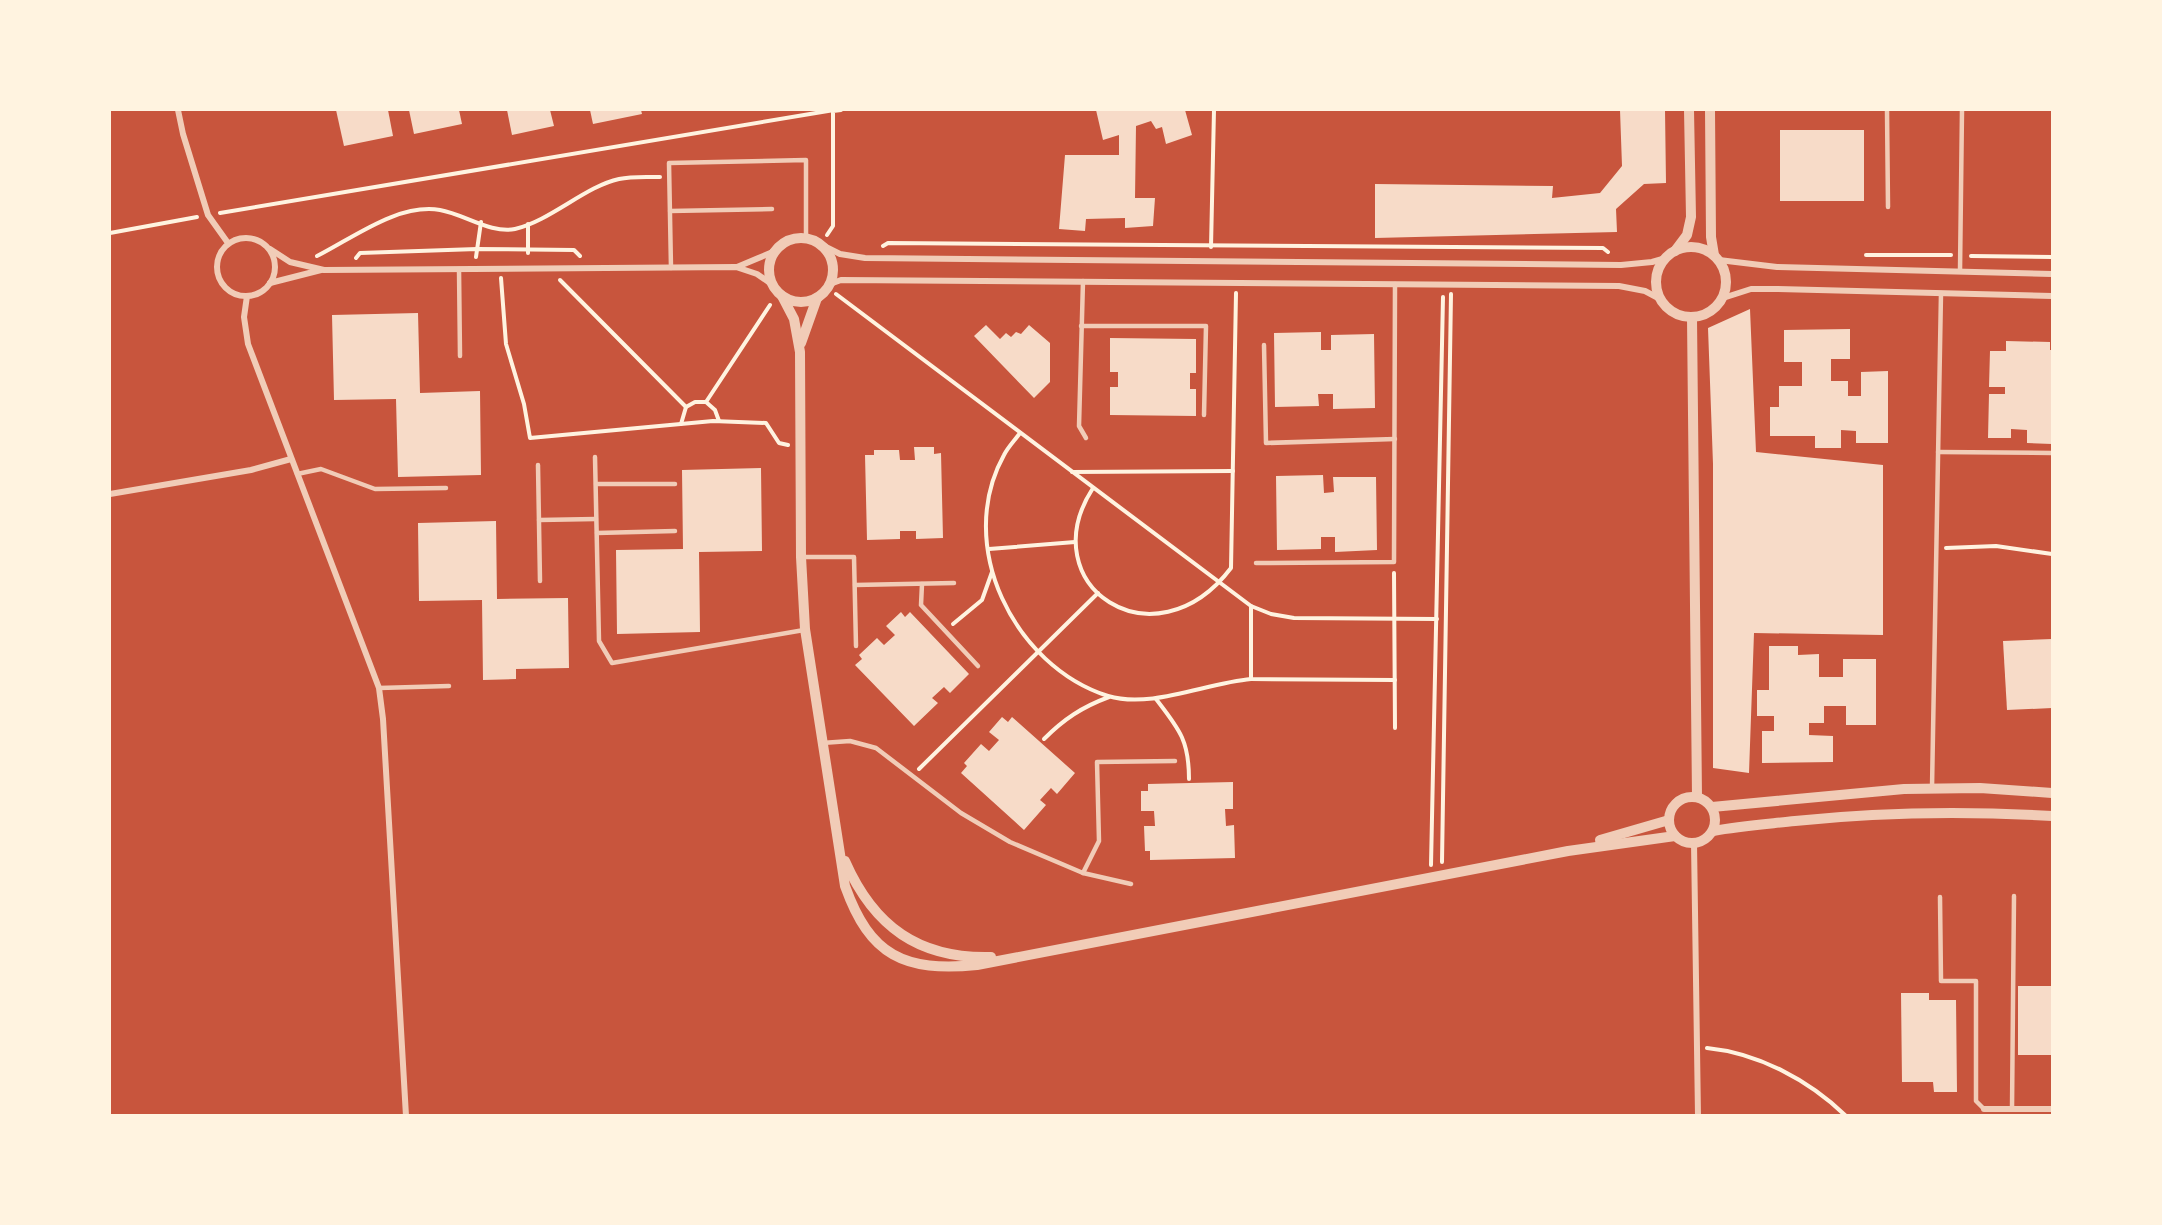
<svg xmlns="http://www.w3.org/2000/svg" width="2162" height="1225" viewBox="0 0 2162 1225" font-family="Cabin,sans-serif">
<style>
.building{fill:#f7dbc8}
.lines{fill:none;stroke-linecap:round;stroke-linejoin:round}
.path{stroke:#fff3e0;stroke-width:4}
.service{stroke:#f1ccb7;stroke-width:4.5}
.minor{stroke:#f1ccb7;stroke-width:6}
.tertiary{stroke:#f1ccb7;stroke-width:10}
</style>
<rect width="100%" height="100%" fill="#c8553d"/>
<g class="building">
<path d="M336 110H388L393 136 344 146Z"/>
<path d="M409 110H459L462 124 414 134Z"/>
<path d="M507 110H550L554 126 512 135Z"/>
<path d="M590 110H641L642 114 593 124Z"/>
<path d="M1096 110H1185L1192 135 1166 144 1162 127 1156 129 1151 121 1136 126 1135 198H1155L1153 226 1125 228V218L1086 219 1085 231 1059 229 1065 155H1119V135L1103 140Z"/>
<path d="M1620 110H1665L1666 183 1644 184 1616 209 1617 232 1375 238V184L1553 186 1552 198 1600 193 1622 166Z"/>
<rect x="1780" y="130" width="84" height="71"/>
<path d="M1750 309 1756 452 1883 465V635L1754 633 1749 773 1713 768V464L1708 328Z"/>
<path d="M418 313 420 393 480 391 481 475 398 477 396 399 334 400 332 315Z"/>
<path d="M986 325 1000 339 1006 333 1011 337 1016 332 1021 334 1029 325 1050 343V382L1034 398 974 336Z"/>
<path d="M1850 329V359H1831V381H1848V396H1861V372L1888 371V443H1856V431L1841 430V448H1815V436H1770V407H1779V386H1802V362H1784V330Z"/>
<path d="M1321 332V350H1331V335L1374 334 1375 408 1333 409V394H1318L1319 406 1275 407 1274 333Z"/>
<path d="M1110 338 1196 339V373H1190V389H1196V416L1110 415V387H1118V372H1110Z"/>
<path d="M2006 341 2050 342V350H2052V444L2027 443V430L2011 429V438H1988L1989 394H2005V387H1989L1990 351H2006Z"/>
<path d="M914 447H934V454L941 453 943 538 916 539V531H900V539L867 540 865 455H874V450H899L900 460H915Z"/>
<path d="M761 468 762 551 699 552 700 632 617 634 616 550 683 549 682 470Z"/>
<path d="M1323 475 1324 493 1334 492 1333 477H1376L1377 550 1335 552V537H1321V549L1277 550 1276 476Z"/>
<path d="M496 521 497 599 568 598 569 668 516 669V679L483 680 482 600 419 601 418 523Z"/>
<path d="M901 612 905 617 910 612 969 674 950 693 944 687 932 698 938 703 914 726 855 665 862 659 859 655 877 638 884 645 895 635 886 626Z"/>
<path d="M2052 639V708L2007 710 2003 641Z"/>
<path d="M1769 646H1798V655L1819 654V677H1843V659H1876V725H1846V706H1824V723H1809V735L1833 736V762L1762 763V731H1774V716H1757V690H1769Z"/>
<path d="M1002 717 1008 722 1012 717 1075 773 1057 794 1051 788 1040 800 1046 805 1024 830 961 773 967 766 964 763 981 744 989 751 999 740 989 732Z"/>
<path d="M1233 782V809H1225L1226 826 1234 825 1235 858 1150 860V851H1145L1144 826H1155L1154 811H1141V791H1148V784Z"/>
<rect x="2018" y="986" width="34" height="69"/>
<path d="M1901 993H1929V1000H1956L1957 1092H1934L1933 1082H1902Z"/>
</g>
<g class="lines">
<g class="path">
<path d="M220 213 834 110"/>
<path d="M528 224V253"/>
<path d="M110 233 197 217"/>
<path d="M827 235 833 226V111L841 110"/>
<path d="M883 246 888 243 1603 248 1608 252"/>
<path d="M1211 247 1214 110"/>
<path d="M1866 255H1951"/>
<path d="M317 256C353 238 398 203 440 210 464 214 491 234 515 229 550 221 586 186 619 179 632 176 646 177 660 177"/>
<path d="M1971 256 2052 257"/>
<path d="M476 257 481 222"/>
<path d="M356 258 360 253 477 249 574 250 580 256"/>
<path d="M501 278 506 344 524 404 530 438 713 421 766 423 779 443 788 445"/>
<path d="M560 280 686 407"/>
<path d="M836 294 1251 606 1271 614 1294 618 1437 619"/>
<path d="M706 402 770 305"/>
<path d="M681 424 686 407 695 402H706L715 410 719 421"/>
<path d="M1020 433C1015 440 1008 447 1004 455 954 545 1014 666 1108 696 1151 709 1206 683 1251 679"/>
<path d="M1072 472 1233 471"/>
<path d="M1093 488C1030 585 1154 669 1231 568L1236 293"/>
<path d="M1946 548 1996 546 2052 554"/>
<path d="M989 549 1075 542"/>
<path d="M1394 573 1395 728"/>
<path d="M1251 606V679L1395 680"/>
<path d="M953 624 982 600 992 572"/>
<path d="M1156 699C1179 729 1189 740 1189 779"/>
<path d="M1044 739C1064 719 1082 707 1109 697"/>
<path d="M919 769 1098 593"/>
<path d="M1442 862 1451 294"/>
<path d="M1431 865 1443 297"/>
<path d="M1707 1048C1758 1053 1809 1080 1846 1116"/>
</g>
<g class="service">
<path d="M1887 110 1888 207"/>
<path d="M670 211 772 209"/>
<path d="M671 268 669 163 806 160V238"/>
<path d="M459 269 460 356"/>
<path d="M1960 271 1962 110"/>
<path d="M1083 281 1079 426 1086 438"/>
<path d="M1081 326H1206L1204 415"/>
<path d="M1264 345 1266 443 1395 439"/>
<path d="M1938 452 2052 453"/>
<path d="M595 457 599 641 612 663 804 630"/>
<path d="M538 465 540 581"/>
<path d="M297 474 321 469 375 489 446 488"/>
<path d="M596 484H675"/>
<path d="M539 520 596 519"/>
<path d="M597 533 675 531"/>
<path d="M801 557H854L856 646"/>
<path d="M1256 563 1394 562 1395 284"/>
<path d="M922 584 921 605 978 666"/>
<path d="M855 585 954 583"/>
<path d="M379 688 449 686"/>
<path d="M822 743 850 741 876 748 961 813 1010 842 1083 873 1131 884"/>
<path d="M1932 788 1941 293"/>
<path d="M1083 873 1099 841 1097 762 1175 761"/>
<path d="M1940 897 1941 981H1976V1101L1984 1109"/>
<path d="M2012 1109 2014 896"/>
</g>
<g class="minor">
<path d="M178 110 183 134 208 215 228 243"/>
<circle cx="246" cy="267" r="29"/>
<path d="M824 246 840 254 865 258 1621 265 1652 262 1666 258"/>
<path d="M270 249 290 262 324 270 736 267 757 274 773 285"/>
<path d="M1719 260 1777 267 2052 274"/>
<path d="M737 267 775 251"/>
<path d="M270 283 321 270"/>
<path d="M830 284 841 280 1619 286 1645 291 1660 299"/>
<path d="M247 296 244 317 248 344 379 688 383 719 406 1116"/>
<path d="M1723 298 1751 289H1777L2052 296"/>
<path d="M110 494 251 470 291 459"/>
<path d="M1694 843 1698 1116"/>
<path d="M1984 1109H2052"/>
</g>
<g class="tertiary">
<path d="M1710 110 1711 237 1714 255"/>
<circle cx="801" cy="270" r="32"/>
<circle cx="1691" cy="282" r="35"/>
<path d="M1675 251 1687 235 1691 217 1689 110"/>
<path d="M782 296 794 319 800 352 801 557 805 629 845 886C870 956 904 972 977 965L1568 851 1675 836"/>
<path d="M1692 318 1697 797"/>
<path d="M801 343 817 298"/>
<circle cx="1692" cy="820" r="23"/>
<path d="M1712 807 1904 789 1980 788 2052 793"/>
<path d="M1713 831C1740 826 1768 824 1795 821 1881 812 1966 811 2052 816"/>
<path d="M1600 840 1669 820"/>
<path d="M845 861C874 927 919 959 991 957"/>
</g>
</g>
<rect width="2162" height="1225" fill="none" stroke="#fff3e0" stroke-width="222"/>
</svg>
